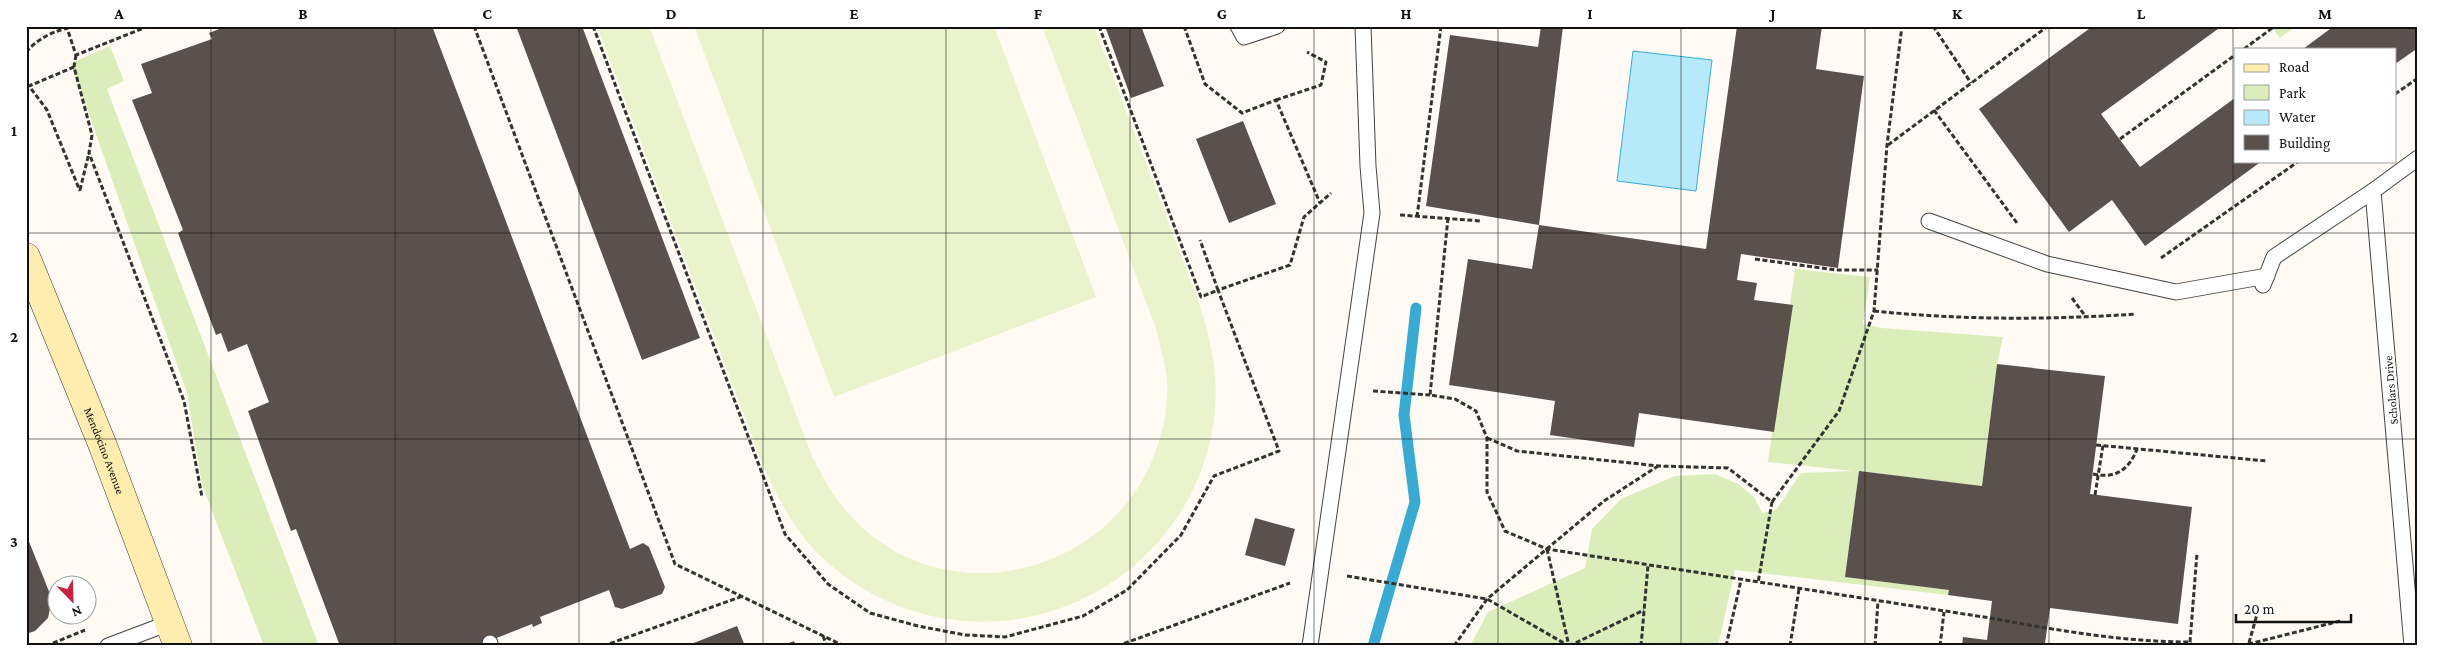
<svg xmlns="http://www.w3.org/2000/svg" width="2444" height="672" viewBox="0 0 2444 672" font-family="'Crimson Pro',serif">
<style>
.green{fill:#dbedba}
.pitch{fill:#ebf3cd}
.water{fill:#b6e9f9;stroke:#38abd5}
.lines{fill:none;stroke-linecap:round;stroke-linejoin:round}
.stream{stroke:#38abd5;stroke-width:11}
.building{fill:#5a504c}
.service-casing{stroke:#444;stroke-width:17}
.secondary-casing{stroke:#333;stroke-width:29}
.path{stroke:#333;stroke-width:3;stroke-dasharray:5 2.5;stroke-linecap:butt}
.service{stroke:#fff;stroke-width:15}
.secondary{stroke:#ffecaf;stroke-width:28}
.grid{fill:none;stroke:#111;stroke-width:1;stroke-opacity:0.55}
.labels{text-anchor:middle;stroke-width:5;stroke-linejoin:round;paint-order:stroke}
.street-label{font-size:12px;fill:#111;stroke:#fff}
.neatline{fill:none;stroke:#111;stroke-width:2}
.grid-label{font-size:16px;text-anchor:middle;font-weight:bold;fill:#111}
</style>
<rect width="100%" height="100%" fill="#fffbf4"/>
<g class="green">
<path d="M2271 26H2296L2280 38Z"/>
<path d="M110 46 124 81 107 89 319 646H264L202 485 187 393 71 63Z"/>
<path d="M1795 269 1870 277 1863 324 1882 328 2003 337 1997 364 1982 486 1859 471 1845 577 1949 590 1948 595 1735 570 1718 646H1470L1488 612 1585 568 1592 529 1621 499 1675 476 1715 474 1738 484 1754 497 1762 513 1776 510 1801 473 1853 471 1768 462Z"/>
</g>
<g class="pitch">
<path d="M597 26H649L812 456C829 491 849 521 882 543 969 603 1093 569 1143 479 1159 450 1169 415 1167 381 1165 362 1160 344 1155 326L1042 26H1094L1201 308C1207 331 1214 354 1215 378 1219 432 1201 488 1168 530 1084 638 930 653 827 562 799 538 782 506 766 473Z"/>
<path d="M694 26H994L1096 297 834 397Z"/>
</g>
<path class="water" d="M1633 51 1712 60 1696 191 1617 181Z"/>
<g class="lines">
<path class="stream" d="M1373 646 1415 502 1404 415 1416 308"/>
</g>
<g class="building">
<path d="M227 26 234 28 240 26H432L630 549 643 543 649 547 665 587 662 594 622 609 615 607 609 590 540 617 542 623 533 627 532 624 476 646H340L296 529 291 531 248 411 269 402 247 344 228 352 221 333 216 335 178 233 183 230 132 100 152 93 141 64 212 39 209 33Z"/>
<path d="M516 26H582L700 338 642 360Z"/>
<path d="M1105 26H1141L1164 86 1131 98Z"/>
<path d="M1541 26H1563L1539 225 1426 206 1450 35 1538 47Z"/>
<path d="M1737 26H1822L1816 69 1864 76 1838 268 1741 254 1737 280 1757 283 1754 300 1793 305 1774 432 1639 413 1634 447 1550 435 1555 401 1449 385 1468 259 1532 269 1539 225 1706 249Z"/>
<path d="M2093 26H2222L2101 114 2140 167 2235 98V161H2262L2145 246 2112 200 2069 232 1979 109Z"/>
<path d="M2334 26H2418V48L2395 64V49H2303Z"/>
<path d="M1243 121 1276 204 1229 223 1196 139Z"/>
<path d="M1997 364 2105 376 2090 494 2192 507 2178 624 2050 608 2045 643 2055 646H1962L1963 637 1987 640 1992 601 1948 595 1949 590 1845 577 1859 471 1982 486Z"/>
<path d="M1255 518 1295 529 1285 566 1245 555Z"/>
<path d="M26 534 52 599 48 618 35 631 26 634Z"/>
<path d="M737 626 745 646H686Z"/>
<path d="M794 641 796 646H781Z"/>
</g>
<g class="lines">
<g class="service-casing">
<g id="service">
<path d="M1238 26 1244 37 1277 26"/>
<path d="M1929 221 2047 264 2176 292 2267 276"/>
<path d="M2263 285 2274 257 2373 191"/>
<path d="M490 643V646"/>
<path d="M108 646 169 623"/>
<path d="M1310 646 1372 213 1368 166 1363 26"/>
<path d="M2412 646 2373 191 2418 158"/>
</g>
</g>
<g class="secondary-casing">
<g id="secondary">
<path id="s1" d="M26 257 103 446 178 646"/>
</g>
</g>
<g class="path">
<path d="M474 26 675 564 844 646"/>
<path d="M593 26 785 534 828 584 870 613 918 626 965 635 1005 637 1083 616 1127 590 1181 535 1214 476 1279 451 1218 290 1290 265 1304 217 1331 193"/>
<path d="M1099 26 1201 297 1218 290 1200 240"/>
<path d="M1184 26 1205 84 1242 113 1276 100 1320 203"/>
<path d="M1933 26 1971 83"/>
<path d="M2244 49 2275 26"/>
<path d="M26 52C39 38 50 33 67 28L76 55 149 26"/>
<path d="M76 55 74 67 92 135 89 153 184 401 202 497"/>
<path d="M74 67 29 86 47 110 80 191"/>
<path d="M2395 94 2418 78"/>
<path d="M1276 100 1321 85 1326 62 1307 52"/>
<path d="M1934 110 2017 223"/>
<path d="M2120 139 2235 55"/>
<path d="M1888 145 2048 26"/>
<path d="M80 190 89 153"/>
<path d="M1400 215 1481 221"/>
<path d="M1417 217 1441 26"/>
<path d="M1448 218 1430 395 1455 399 1476 411 1487 438V492L1505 531 1547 549 1990 618C2056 630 2123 642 2190 642L2191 646"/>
<path d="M2161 258 2299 161"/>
<path d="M1755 259 1836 270H1878"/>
<path d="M2072 298 2086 317"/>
<path d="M1874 311C1961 320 2048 320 2136 314"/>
<path d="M1373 391 1430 395"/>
<path d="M1487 438 1517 451 1659 466 1728 468 1772 502 1758 583"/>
<path d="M2096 445 2267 461"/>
<path d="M2093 474C2115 479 2129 470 2137 449"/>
<path d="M2095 495 2103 445"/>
<path d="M1772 502 1839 411 1874 311 1887 145 1902 26"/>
<path d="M1547 549 1569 646"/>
<path d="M1347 576 1487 599 1569 646"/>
<path d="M823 636 827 646"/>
<path d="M2190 642 2197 553"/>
<path d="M2249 643 2259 607"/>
<path d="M46 646 85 630"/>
<path d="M603 646 743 596"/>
<path d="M1117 646 1290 583"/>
<path d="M1454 646 1487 599 1604 501 1658 466"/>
<path d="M1569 646 1644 610"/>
<path d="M1641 646 1648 565"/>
<path d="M1726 646 1741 580"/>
<path d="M1790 646 1799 589"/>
<path d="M1875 646 1878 601"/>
<path d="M1940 646 1944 612"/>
<path d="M2241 646 2340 621"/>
</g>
<use href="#service" class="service"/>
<use href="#secondary" class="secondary"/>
</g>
<path class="grid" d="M211 26V646M395 26V646M579 26V646M763 26V646M946 26V646M1130 26V646M1314 26V646M1498 26V646M1681 26V646M1865 26V646M2049 26V646M2233 26V646M26 233H2418M26 439H2418"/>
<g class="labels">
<g class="street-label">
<text transform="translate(2391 390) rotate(-95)" y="4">Scholars Drive</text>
<text dy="4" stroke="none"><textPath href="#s1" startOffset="209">Mendocino Avenue</textPath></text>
</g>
</g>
<rect width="2444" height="672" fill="none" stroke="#ffffff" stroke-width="55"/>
<rect x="2234" y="48" width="162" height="115" fill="#ffffff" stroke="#a0a0a0"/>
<rect x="2244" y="64" width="25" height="8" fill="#ffecaf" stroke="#a0a0a0"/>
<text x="2279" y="72" font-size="15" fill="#111111">Road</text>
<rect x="2244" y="85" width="25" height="15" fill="#dbedba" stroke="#a0a0a0"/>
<text x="2279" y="98" font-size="15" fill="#111111">Park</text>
<rect x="2244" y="110" width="25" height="15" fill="#b6e9f9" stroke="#a0a0a0"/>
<text x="2279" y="122" font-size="15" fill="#111111">Water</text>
<rect x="2244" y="135" width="25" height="15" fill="#5a504c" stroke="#a0a0a0"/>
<text x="2279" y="148" font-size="15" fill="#111111">Building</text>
<g transform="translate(72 600) rotate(157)"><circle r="24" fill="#ffffff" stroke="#a0a0a0"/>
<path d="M0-4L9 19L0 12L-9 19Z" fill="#ca1f3e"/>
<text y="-8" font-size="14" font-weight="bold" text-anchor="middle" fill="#111111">N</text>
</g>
<path d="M2236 614v8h115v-8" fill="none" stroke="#111111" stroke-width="2.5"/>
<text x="2244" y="614" font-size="15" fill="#111111" stroke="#ffffff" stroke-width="4" paint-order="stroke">20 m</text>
<rect x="28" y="28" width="2388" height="616" class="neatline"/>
<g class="grid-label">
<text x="119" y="19">A</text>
<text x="303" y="19">B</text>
<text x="487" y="19">C</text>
<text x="671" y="19">D</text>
<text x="854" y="19">E</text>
<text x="1038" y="19">F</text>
<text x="1222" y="19">G</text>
<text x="1406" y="19">H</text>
<text x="1590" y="19">I</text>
<text x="1773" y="19">J</text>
<text x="1957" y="19">K</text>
<text x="2141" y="19">L</text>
<text x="2325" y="19">M</text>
<text x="14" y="136">1</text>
<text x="14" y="342">2</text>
<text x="14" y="547">3</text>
</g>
</svg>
